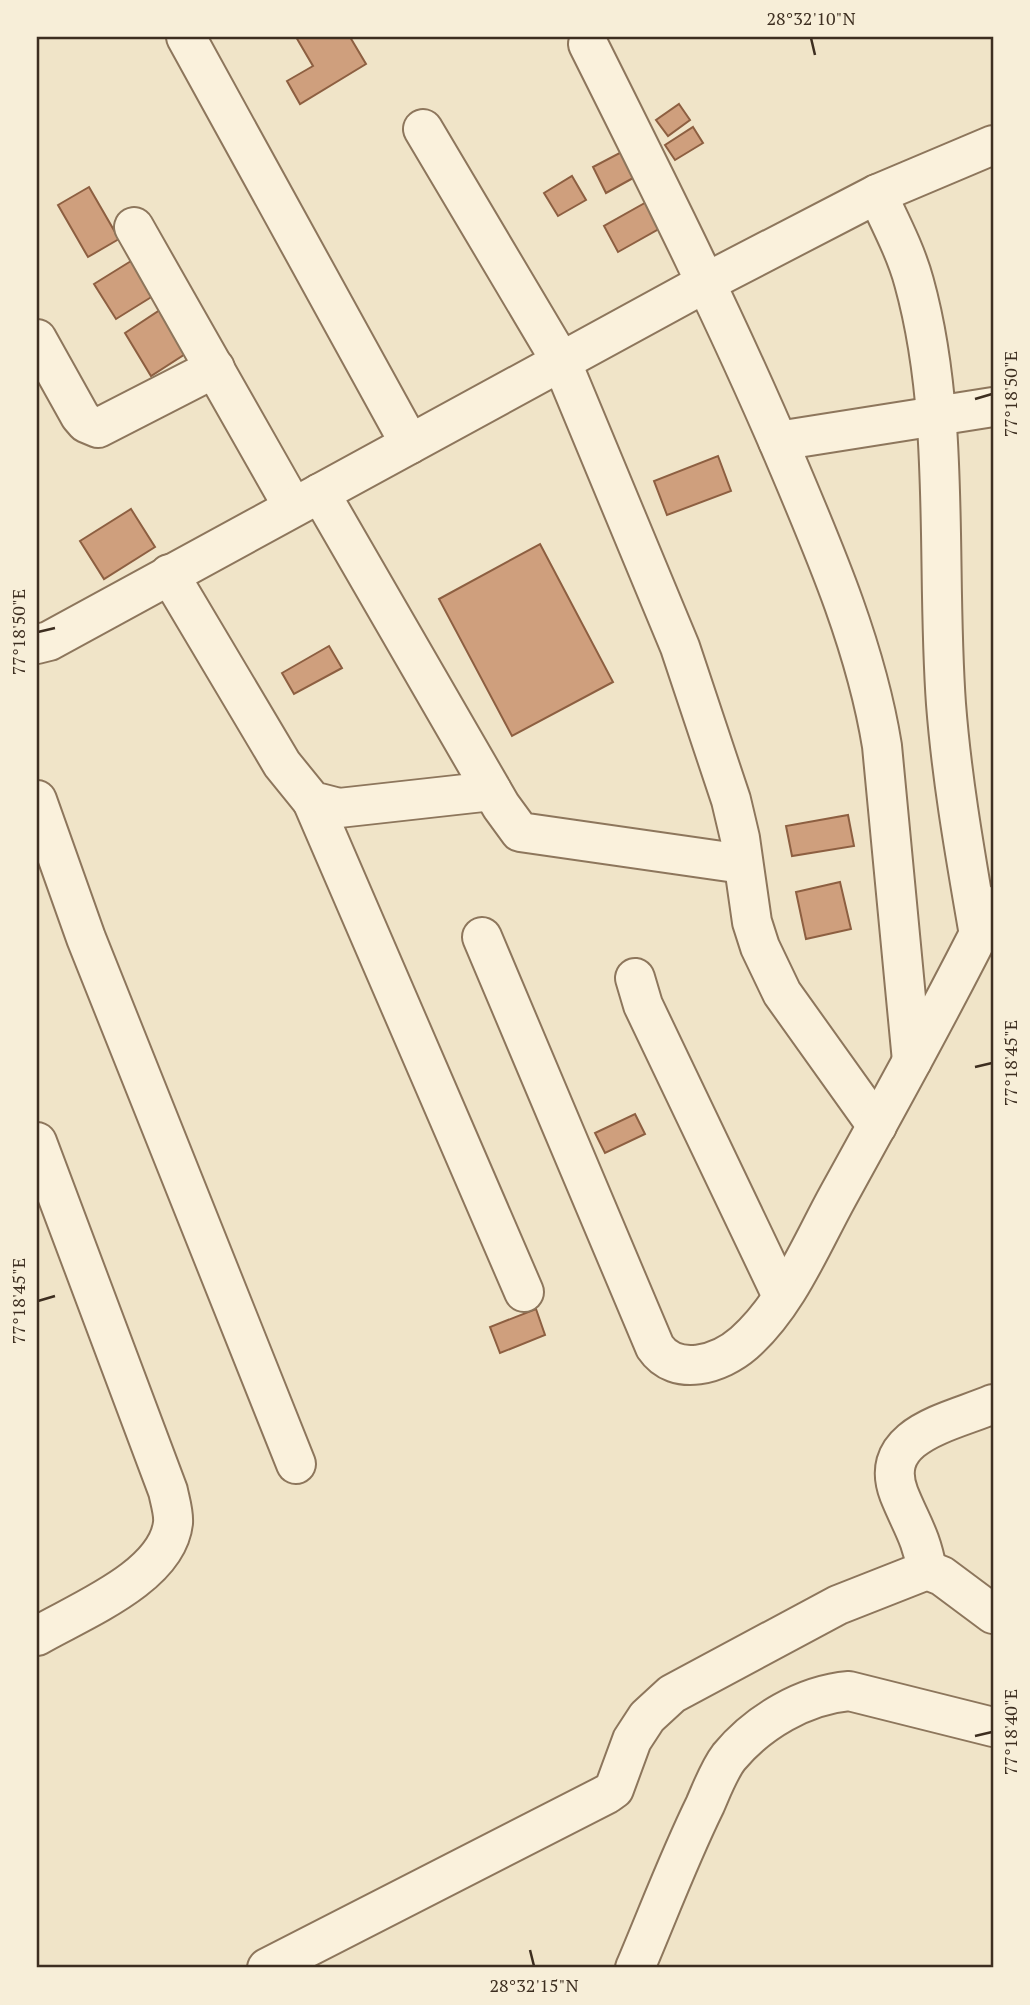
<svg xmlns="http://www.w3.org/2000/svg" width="1030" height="2005" viewBox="0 0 1030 2005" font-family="'PT Serif',serif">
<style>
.building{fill:#cf9f7d;stroke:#8d5f41;stroke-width:2}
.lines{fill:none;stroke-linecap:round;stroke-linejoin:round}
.minor-casing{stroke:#8d765c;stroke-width:42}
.minor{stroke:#faf1dc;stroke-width:38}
.ticks{fill:none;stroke:#3d2e20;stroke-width:2.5}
.neatline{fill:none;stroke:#3d2e20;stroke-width:2.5}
.ticks-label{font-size:18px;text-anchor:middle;fill:#3d2e20}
</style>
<rect width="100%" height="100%" fill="#f0e4c8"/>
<g class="building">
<path d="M296 37H350L366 64 300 104 287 81 313 66Z"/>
<path d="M679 104 690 120 668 136 656 120Z"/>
<path d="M693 127 703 143 675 160 665 145Z"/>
<path d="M631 147 644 172 606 193 593 167Z"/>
<path d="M572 176 586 200 558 216 544 193Z"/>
<path d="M89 187 119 239 88 257 58 205Z"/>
<path d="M650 200 664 226 618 252 604 226Z"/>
<path d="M131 261 153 296 116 319 94 284Z"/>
<path d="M166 306 193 349 151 376 125 333Z"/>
<path d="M718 456 731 491 667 515 654 481Z"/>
<path d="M131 509 155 547 104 579 80 541Z"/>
<path d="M540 544 613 682 512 736 439 599Z"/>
<path d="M329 646 342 668 294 694 282 673Z"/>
<path d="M848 815 854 846 792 856 786 826Z"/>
<path d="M840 882 851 929 806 939 796 892Z"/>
<path d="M635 1114 645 1134 605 1153 595 1133Z"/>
<path d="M536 1309 545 1335 500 1353 490 1327Z"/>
</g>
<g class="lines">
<g class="minor-casing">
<g id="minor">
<path d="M186 37 410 444"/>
<path d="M588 44C657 182 726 319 786 460 825 552 866 647 882 746L912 1061"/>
<path d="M423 129 562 363 680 647 731 800 740 838 752 922 760 947 782 993 877 1126"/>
<path d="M877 194C890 222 906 252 914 282 951 415 936 566 946 704 952 782 966 859 979 935"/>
<path d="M134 227 293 507"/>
<path d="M37 339 80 416 86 423 98 428 215 368"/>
<path d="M778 441 993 407"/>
<path d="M320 493 501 806 520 832 743 864"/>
<path d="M169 574 282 764 312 801 339 808 492 791"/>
<path d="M37 644 49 641 707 282 877 194 993 145"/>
<path d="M37 800 86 938 296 1464"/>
<path d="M312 801 524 1292"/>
<path d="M482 937 655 1347C676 1378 720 1364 744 1343 787 1305 811 1245 838 1196 891 1100 944 1004 993 906"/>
<path d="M635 978 643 1005 782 1296"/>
<path d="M37 1142 168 1491C170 1501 174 1513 173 1523 167 1577 80 1611 37 1636"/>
<path d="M927 1570C921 1536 911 1524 899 1494 876 1434 952 1422 993 1404"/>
<path d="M267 1968 607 1794 614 1789 632 1740 647 1717 672 1694 838 1605 927 1570 942 1576 993 1614"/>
<path d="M635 1968C658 1914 679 1858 705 1805 712 1789 719 1770 729 1757 758 1722 804 1695 849 1691L993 1727"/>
</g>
</g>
<use href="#minor" class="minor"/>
</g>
<path class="ticks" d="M811 38 815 55M975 399 992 394M38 632 55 628M975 1067 992 1063M38 1301 55 1296M975 1736 992 1732M530 1950 534 1966"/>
<rect width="1030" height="2005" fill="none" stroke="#f7eed8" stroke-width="77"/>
<rect x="38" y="38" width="954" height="1928" class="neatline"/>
<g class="ticks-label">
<text x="811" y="25">28°32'10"N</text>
<text transform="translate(1011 394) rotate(-90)" y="6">77°18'50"E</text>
<text transform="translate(19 632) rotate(-90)" y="6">77°18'50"E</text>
<text transform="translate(1011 1063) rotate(-90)" y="6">77°18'45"E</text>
<text transform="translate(19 1301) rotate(-90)" y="6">77°18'45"E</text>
<text transform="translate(1011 1732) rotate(-90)" y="6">77°18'40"E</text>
<text x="534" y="1992">28°32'15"N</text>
</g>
</svg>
